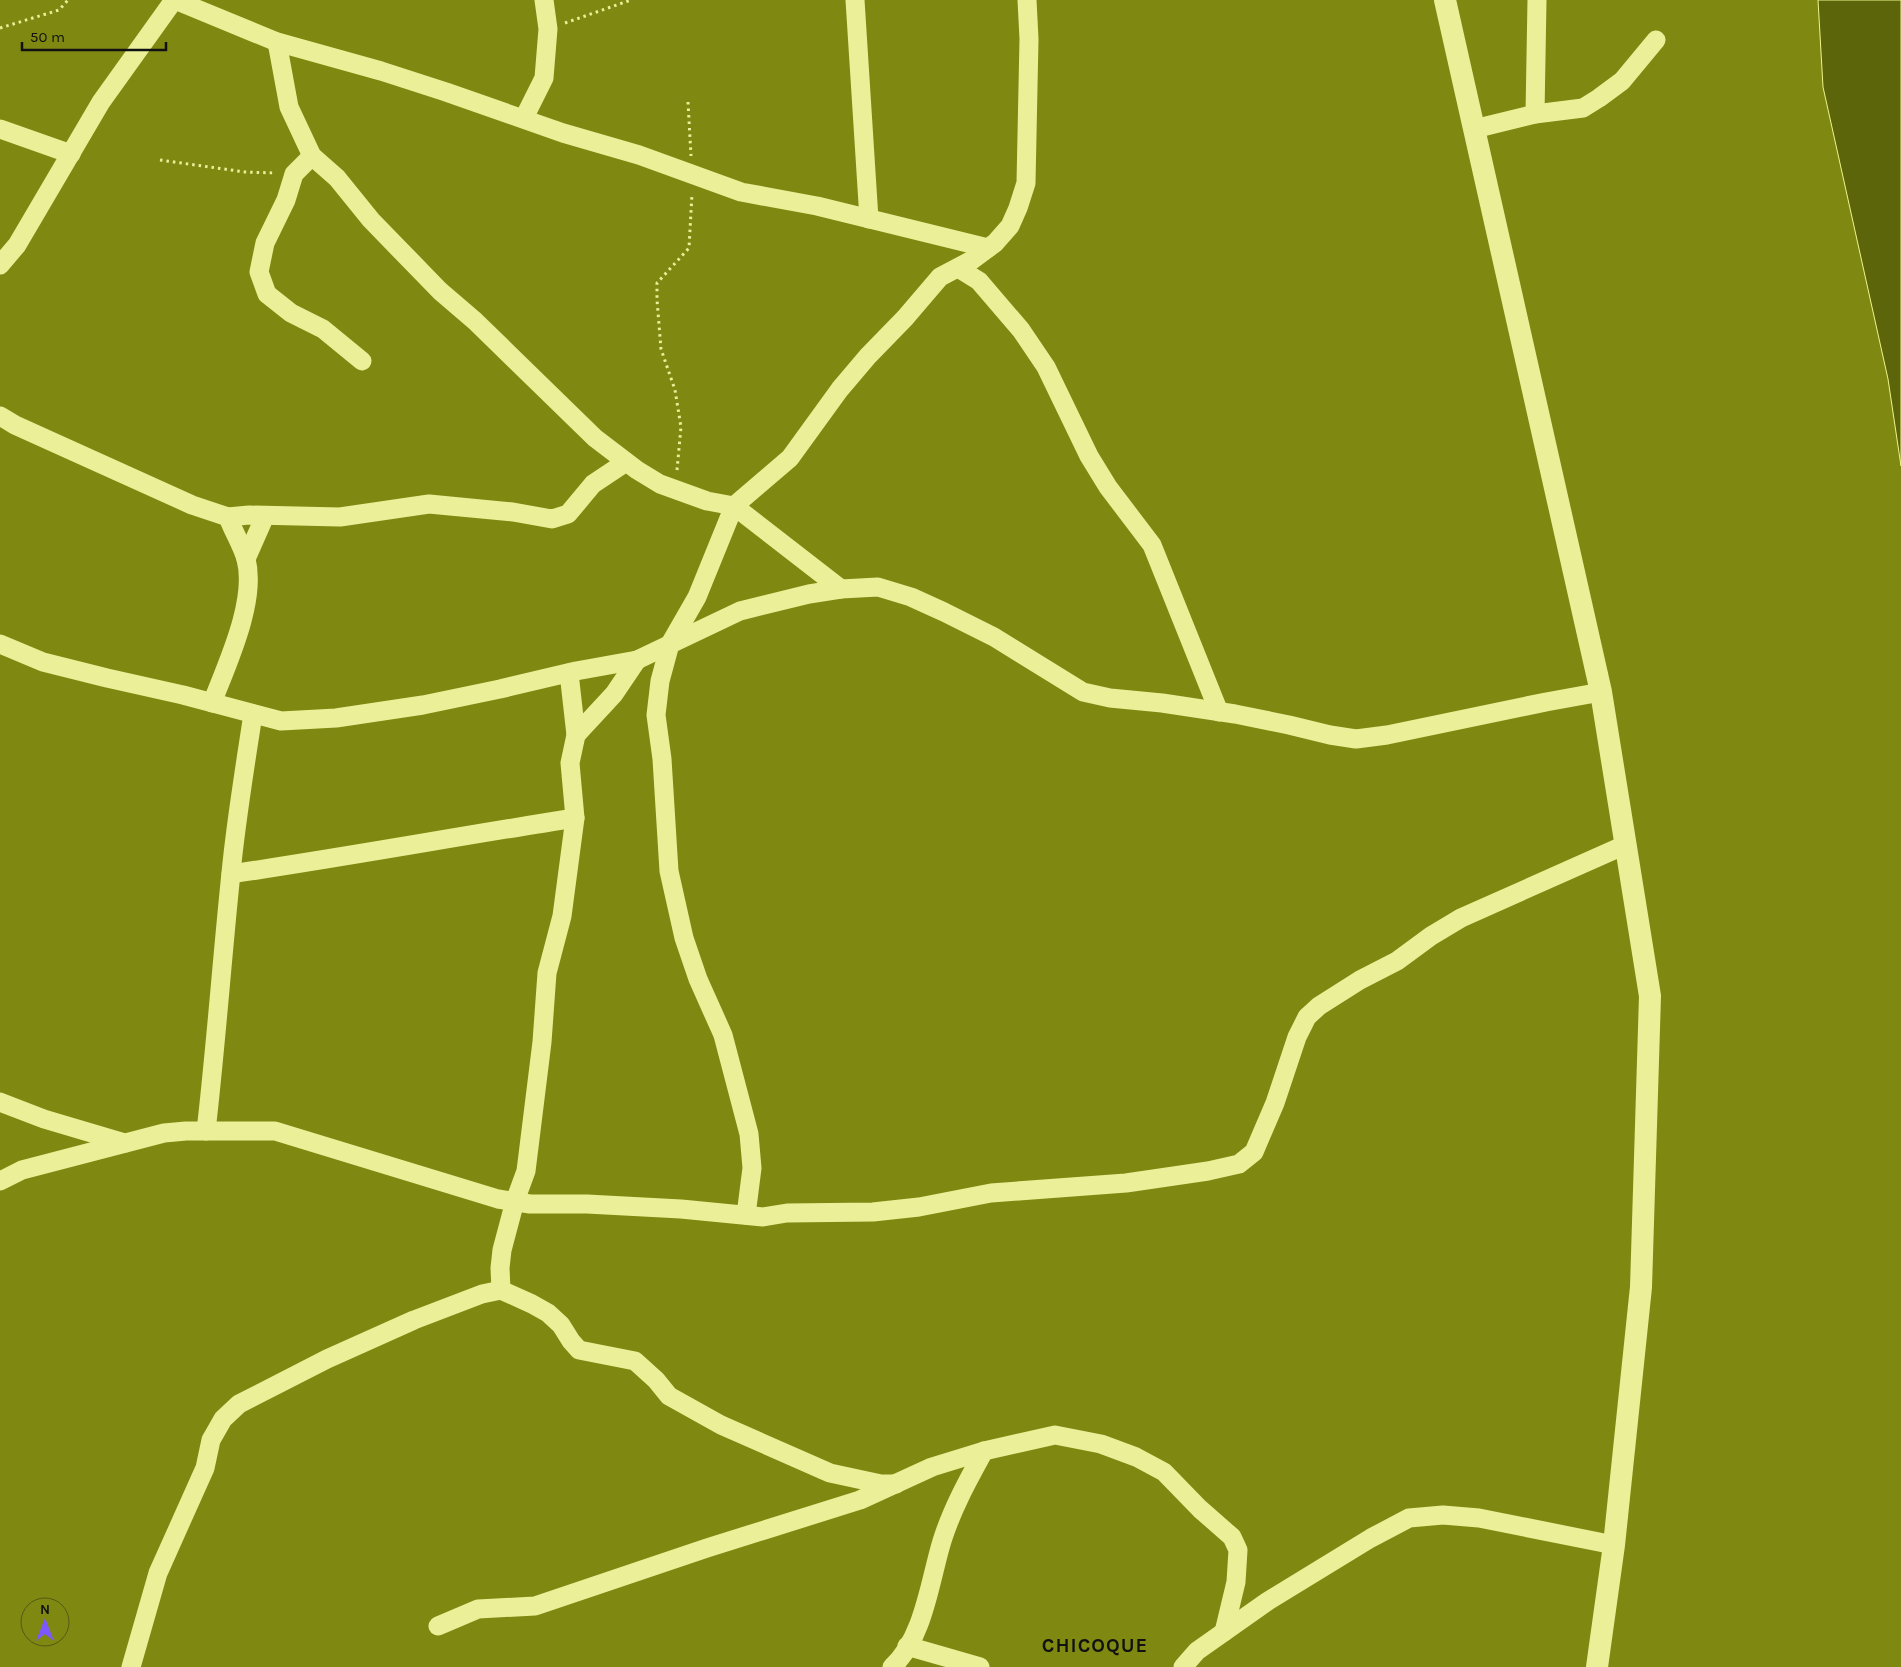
<svg xmlns="http://www.w3.org/2000/svg" width="1901" height="1667" viewBox="0 0 1901 1667" font-family="Karla,sans-serif">
<style>
.water{fill:#5d650b;stroke:#eef48a}
.lines{fill:none;stroke-linecap:round;stroke-linejoin:round}
.path{stroke:#ebf098;stroke-width:3;stroke-dasharray:2.5 4;stroke-linecap:butt}
.minor{stroke:#ebf098;stroke-width:19}
.tertiary{stroke:#ebf098;stroke-width:22}
.labels{text-anchor:middle;stroke-width:4.5;stroke-linejoin:round;paint-order:stroke}
.district-label{font-size:20px;font-weight:bold;letter-spacing:1px;fill:#111;stroke:#7f8912}
</style>
<rect width="100%" height="100%" fill="#7f8912"/>
<path class="water" d="M1818 0H1901V466L1888 379 1823 87Z"/>
<g class="lines">
<g class="path">
<path d="M565 23 631 0"/>
<path d="M0 28 59 10 68 0"/>
<path d="M688 102 691 156"/>
<path d="M160 160 245 172 276 173"/>
<path d="M677 470 681 427 675 390 661 349 657 300V283L689 248 692 194"/>
</g>
<g class="minor">
<path d="M175 0 277 42 381 71 446 92 563 133 639 155 741 192 817 206 988 248"/>
<path d="M855 0 869 219"/>
<path d="M277 42 289 107 312 156 337 178 371 220 440 291 475 321 595 438 637 470 660 484 707 501 734 506 841 589"/>
<path d="M1535 114 1537 0"/>
<path d="M524 118 544 78 548 29 544 0"/>
<path d="M0 129 71 154"/>
<path d="M1474 129 1535 114 1583 108 1599 98 1622 81 1656 40"/>
<path d="M312 156 294 174 286 200 265 243 259 272 267 294 291 313 323 329 362 361"/>
<path d="M0 265 17 245 101 102 174 0"/>
<path d="M958 268 979 281 1021 330 1046 367 1089 456 1108 487 1152 545 1219 712"/>
<path d="M0 416 15 425 192 505 228 517C233 531 242 545 246 559 257 601 227 664 212 703"/>
<path d="M228 517 249 515 340 517 429 504 513 512 552 519 568 514 593 484 626 462"/>
<path d="M246 559 265 516"/>
<path d="M0 644 43 662 107 678 183 695 281 721 336 718 423 705 500 689 576 671 637 660 740 611 809 594 841 589 878 587 911 597 944 612 994 637 1083 692 1110 698 1162 703 1235 714 1289 725 1330 735 1356 739 1387 735 1546 702 1601 692"/>
<path d="M576 735 614 694 637 660"/>
<path d="M231 874C346 857 460 836 575 818"/>
<path d="M0 1102 44 1119 125 1143"/>
<path d="M206 1131C216 1045 222 959 231 873 236 820 245 767 253 714"/>
<path d="M0 1181 22 1170 164 1133 186 1131H275L498 1199 530 1204H587L681 1209 763 1217 787 1213 873 1212 919 1207 991 1193 1126 1183 1208 1171 1239 1164 1254 1152 1275 1103 1297 1037 1307 1017 1319 1006 1360 980 1397 961 1431 936 1461 918 1625 845"/>
<path d="M746 1215 752 1168 749 1134 723 1035 698 979 684 938 669 871 662 759 656 715 660 681 670 644 697 597 734 506 790 458 840 389 868 356 905 318 940 277 972 260 995 243 1010 226 1018 208 1026 183 1029 39 1027 0"/>
<path d="M501 1290 500 1268 502 1250 515 1201 526 1171 542 1042 547 973 562 916 575 818 570 763 576 735 569 673"/>
<path d="M438 1626 478 1609 535 1606 707 1548 860 1500 932 1467 984 1451 1055 1435 1101 1444 1136 1457 1164 1472 1200 1509 1232 1537 1238 1550 1236 1582 1224 1632"/>
<path d="M907 1646 980 1667"/>
<path d="M131 1667 158 1573 205 1468 211 1440 223 1419 239 1404 327 1359 414 1320 482 1294 501 1290 532 1304 548 1313 561 1325 571 1341 579 1350 635 1361 656 1380 669 1396 721 1425 830 1473 881 1484H896"/>
<path d="M892 1667C924 1638 930 1580 942 1541 952 1509 968 1480 984 1451"/>
<path d="M1183 1667 1197 1651 1268 1601 1371 1538 1409 1518 1443 1515 1479 1518 1614 1545"/>
</g>
<path class="tertiary" d="M1445 0 1601 692 1650 996 1641 1287 1614 1545 1597 1667"/>
</g>
<g class="labels">
<g class="district-label">
<text x="1095" y="1652">CHICOQUE</text>
</g>
</g>
<g transform="translate(45 1622)"><circle r="24" fill="#7f8912" stroke="#535912"/>
<path d="M0-4L9 19L0 12L-9 19Z" fill="#7d57ff"/>
<text y="-8" font-size="14" font-weight="bold" text-anchor="middle" fill="#111111">N</text>
</g>
<path d="M22 42v8h144v-8" fill="none" stroke="#111111" stroke-width="2.5"/>
<text x="30" y="42" font-size="15" fill="#111111" stroke="#7f8912" stroke-width="4" paint-order="stroke">50 m</text>
</svg>
